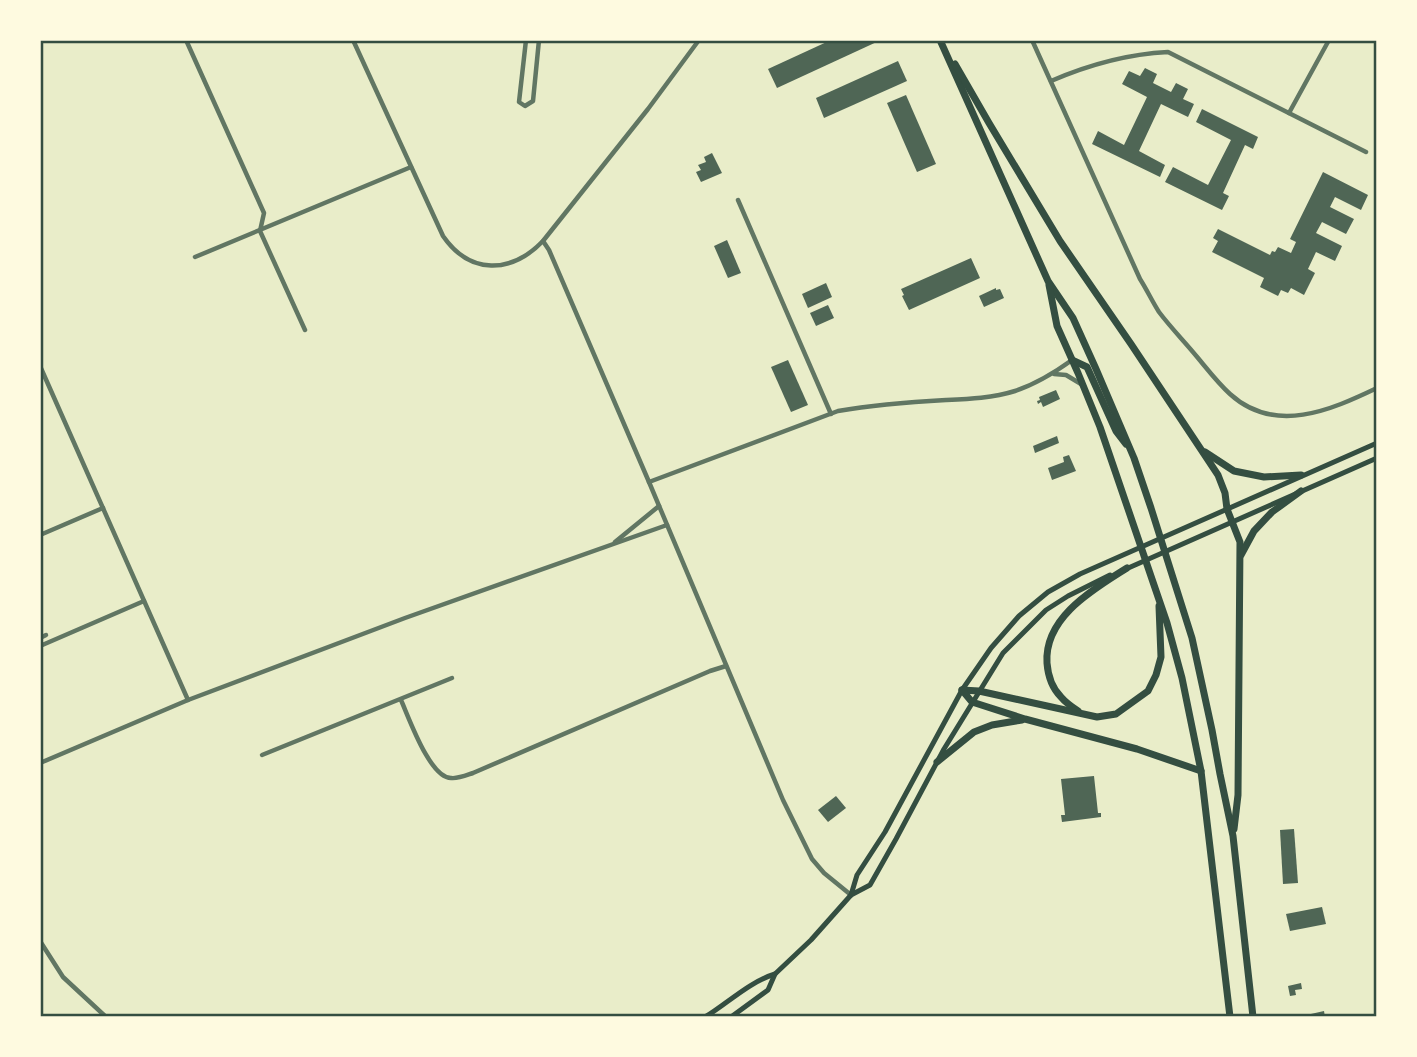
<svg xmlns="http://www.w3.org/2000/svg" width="1417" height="1057" viewBox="0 0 1417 1057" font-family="Karla,sans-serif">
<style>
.building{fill:#4f6655}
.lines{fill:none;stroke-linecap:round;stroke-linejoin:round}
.minor{stroke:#617663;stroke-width:4.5}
.secondary{stroke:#344e41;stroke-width:5}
.trunk{stroke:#344e41;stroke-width:7}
.neatline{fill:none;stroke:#344e41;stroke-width:2.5}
</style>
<rect width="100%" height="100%" fill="#e9edc9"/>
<g class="building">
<path d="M831 40H881L777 88 768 69Z"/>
<path d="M898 61 907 81 824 118 816 98Z"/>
<path d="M1145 68 1157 74 1153 83 1171 92 1176 83 1188 89 1183 99 1194 104 1188 117 1161 104 1139 151 1165 165 1160 177 1092 144 1098 131 1124 145 1147 97 1122 84 1129 71 1140 76Z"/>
<path d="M906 95 936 164 917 172 887 103Z"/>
<path d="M1202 109 1258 137 1253 149 1245 145 1223 193 1229 196 1222 210 1165 182 1173 167 1208 185 1231 140 1196 122Z"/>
<path d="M712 153 722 173 701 182 696 172 701 170 698 165 706 162 704 157Z"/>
<path d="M1323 172 1368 195 1361 210 1335 197 1330 207 1354 219 1346 234 1322 222 1316 233 1342 246 1335 261 1316 252 1308 269 1315 273 1304 295 1291 288 1288 293 1281 290 1278 296 1260 287 1264 278 1212 252 1218 241 1213 238 1218 229 1270 255 1272 251 1275 252 1278 247 1291 253 1296 242 1290 239Z"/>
<path d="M727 240 741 273 728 278 714 246Z"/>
<path d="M971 258 980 278 909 310 902 296 904 295 901 289Z"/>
<path d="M826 283 832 297 808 308 802 294Z"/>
<path d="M996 288V290L1000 289 1004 298 984 307 979 296Z"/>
<path d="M828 305 834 318 816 326 810 313Z"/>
<path d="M788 360 808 405 791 412 771 367Z"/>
<path d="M1056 390 1060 399 1043 407 1041 402 1038 404 1037 401 1040 400 1039 397Z"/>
<path d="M1057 436 1059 443 1035 453 1033 446Z"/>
<path d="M1069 455 1076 471 1052 480 1048 468 1064 462 1063 457Z"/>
<path d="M1094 776 1098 813H1101V817L1062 822 1061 815H1065L1061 779Z"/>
<path d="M836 796 846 808 828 822 818 810Z"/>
<path d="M1294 829 1298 883 1283 884 1280 830Z"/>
<path d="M1322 907 1326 924 1290 931 1286 914Z"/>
<path d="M1301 983 1302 989 1295 990 1296 995 1290 996 1288 986Z"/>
<path d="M1324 1011 1325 1017H1303L1302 1016Z"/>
</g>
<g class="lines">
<g class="minor">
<path d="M186 40 264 213 260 231 305 330"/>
<path d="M353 40 443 236C470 275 511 274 543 241L648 109 699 40"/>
<path d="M526 40 519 102 525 106 533 101 539 40"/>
<path d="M1032 40 1140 279C1147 290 1152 301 1159 312 1171 328 1185 342 1198 358 1208 370 1218 383 1230 394 1275 435 1331 410 1377 388"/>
<path d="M1051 81C1088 65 1128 54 1168 52L1366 152"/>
<path d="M1289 113 1329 40"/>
<path d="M738 200 831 414"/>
<path d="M543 241 549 250 649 482 783 800 812 859 824 873 851 895"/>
<path d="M195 257 411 167"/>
<path d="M40 366 188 700"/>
<path d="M1054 374 1066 375 1081 384"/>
<path d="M649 482 838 411C873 405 910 402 946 400 969 399 993 398 1015 391 1036 384 1054 373 1072 360"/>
<path d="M40 535 103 508"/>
<path d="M615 542 659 506"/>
<path d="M40 638 46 635"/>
<path d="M40 646 144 601"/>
<path d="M401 700C409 718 430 778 451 778 458 779 467 775 473 773L710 671 726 666"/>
<path d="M262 755 452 678"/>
<path d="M40 763 188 700 405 618 667 525"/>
<path d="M40 941 63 977 106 1017"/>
</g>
<g class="secondary">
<path d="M1126 569 1377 458"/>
<path d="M851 895 857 875 885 832 962 690 991 648 1019 616 1048 592 1080 574 1377 443"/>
<path d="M705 1017C728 1003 749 982 775 974"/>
<path d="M731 1017 768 990 775 974 811 940 851 895 870 885 896 839 944 749 1003 653 1046 610 1068 596 1110 575"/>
</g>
<g class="trunk">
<path d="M940 40 1048 281 1073 318 1096 369 1134 458 1151 508 1192 638 1212 730 1220 774 1233 836 1253 1017"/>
<path d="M955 64 989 123 1060 241 1131 344 1218 475 1225 493 1227 509 1240 542 1238 795 1234 829"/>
<path d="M1049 285 1057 326 1078 373 1100 427 1167 623 1182 678 1201 771 1230 1017"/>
<path d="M1072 360 1087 367 1116 431 1126 444"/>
<path d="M1205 452 1234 471 1264 477 1301 475"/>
<path d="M1241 555 1254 531 1272 512 1301 491"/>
<path d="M962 690 979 691 1097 717 1116 714 1148 691 1156 675 1161 657 1159 606"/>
<path d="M962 690 972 702 1025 719 1137 749 1201 771"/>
<path d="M1078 711C1072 707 1066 703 1061 697 1052 688 1048 676 1047 663 1044 617 1094 589 1127 568"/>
<path d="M937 762 974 732 992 725 1022 720"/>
</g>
</g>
<rect width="1417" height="1057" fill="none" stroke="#fefae0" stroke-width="84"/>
<rect x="42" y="42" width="1333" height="973" class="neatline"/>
</svg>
